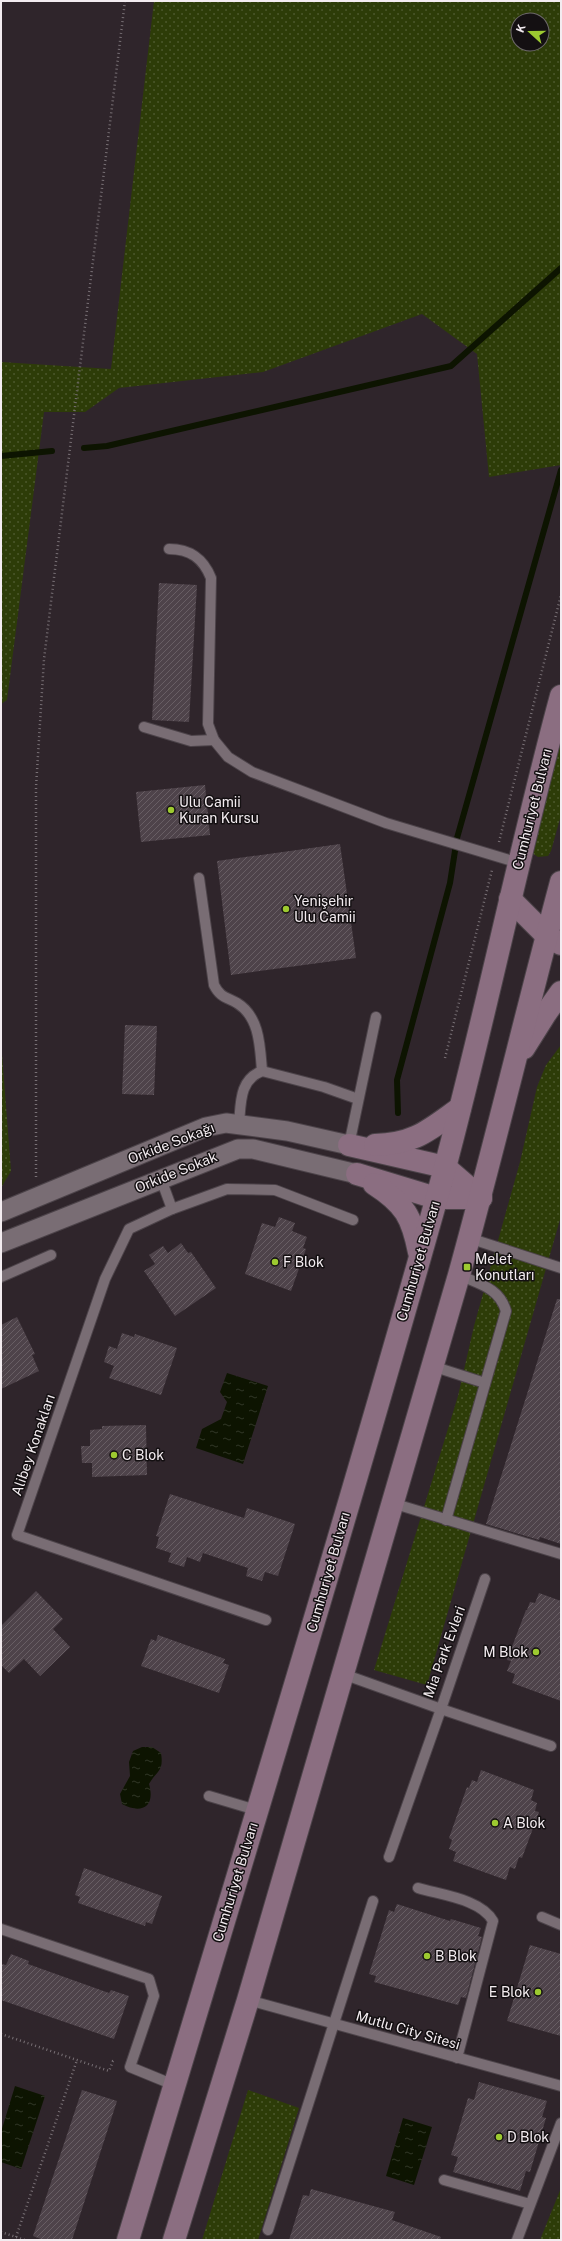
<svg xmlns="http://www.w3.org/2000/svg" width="562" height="2241" viewBox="0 0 562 2241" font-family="'Public Sans',sans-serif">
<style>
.grass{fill:url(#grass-dots);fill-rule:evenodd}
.water{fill:url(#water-ripples)}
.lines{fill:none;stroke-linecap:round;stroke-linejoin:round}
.stream{stroke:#0d1401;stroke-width:6}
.building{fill:url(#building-hatch)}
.lane-casing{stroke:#4c4349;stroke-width:12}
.street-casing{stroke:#4c4349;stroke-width:21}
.secondary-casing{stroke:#4c4349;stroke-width:24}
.path{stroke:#787075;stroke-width:2.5;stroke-dasharray:1 3;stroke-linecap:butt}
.lane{stroke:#796d74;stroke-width:10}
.street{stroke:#796d74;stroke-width:19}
.secondary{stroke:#8b6e81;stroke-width:22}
.poi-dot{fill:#9dca30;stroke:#141012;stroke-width:1.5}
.labels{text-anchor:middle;stroke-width:3;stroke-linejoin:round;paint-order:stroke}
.poi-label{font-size:14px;fill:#f3ecf0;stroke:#141012;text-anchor:start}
.street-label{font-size:14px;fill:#f3ecf0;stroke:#141012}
</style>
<defs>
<pattern id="grass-dots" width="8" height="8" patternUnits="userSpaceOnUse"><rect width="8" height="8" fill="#2d3c08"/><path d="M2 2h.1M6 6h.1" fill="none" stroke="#4c582c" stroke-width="1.8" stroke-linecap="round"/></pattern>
<pattern id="water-ripples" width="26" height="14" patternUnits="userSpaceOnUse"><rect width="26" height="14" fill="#0d1401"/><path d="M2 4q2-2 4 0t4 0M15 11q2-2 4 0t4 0" fill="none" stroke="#313626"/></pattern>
<pattern id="building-hatch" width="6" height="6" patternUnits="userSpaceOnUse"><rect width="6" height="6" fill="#4e434a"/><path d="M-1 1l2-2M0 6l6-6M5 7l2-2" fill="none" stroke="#685e64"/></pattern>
</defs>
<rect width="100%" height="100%" fill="#2f252b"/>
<g class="grass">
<path d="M154 1H561V465L489 477 477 354 422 314 263 372 119 388 85 412H44L7 700 1 704V362L111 369ZM518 20H542V44H518Z"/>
<path d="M561 739V815L551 851 548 856 538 857 532 853 533 837Z"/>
<path d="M1 1041 11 1171 1 1188Z"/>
<path d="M561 1045V1216L427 1685 374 1670 458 1396 474 1326 520 1162 537 1087 546 1065Z"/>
<path d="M248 2090 299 2108 258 2240H202Z"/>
<path d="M561 2188V2240H540Z"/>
</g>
<g class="water">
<path d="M227 1373 268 1386 243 1464 196 1448 202 1429 221 1419 227 1402 220 1392Z"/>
<path d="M142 1747H152L161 1753C164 1772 157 1770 149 1784 156 1808 140 1814 122 1804L120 1794 130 1776 129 1762 133 1751Z"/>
<path d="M15 2086 45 2096 21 2169 1 2162V2132Z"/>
<path d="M403 2118 432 2127 414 2185 386 2176Z"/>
</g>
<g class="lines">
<g class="stream">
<path d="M84 448 107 446 451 366 561 268"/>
<path d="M1 456 52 451"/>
<path d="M398 1113 397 1080 450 883 457 838 561 470"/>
</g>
</g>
<g class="building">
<path d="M159 583 197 585 189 722 152 720Z"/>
<path d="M205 785 210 835 141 842 136 792Z"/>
<path d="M340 844 356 958 231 975 217 861Z"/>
<path d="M125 1025 157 1026 154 1095 122 1094Z"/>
<path d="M279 1217 295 1223 292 1231 307 1237 303 1248 306 1249 291 1291 245 1274 262 1223 275 1227Z"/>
<path d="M181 1243 188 1253 191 1252 216 1288 175 1316 144 1271 155 1264 149 1255 163 1246 168 1253Z"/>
<path d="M557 1299H561V1544L540 1537 539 1540 486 1524Z"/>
<path d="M17 1317 35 1354 32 1355 39 1371 1 1389V1325Z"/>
<path d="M122 1333 134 1337 135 1334 177 1348 161 1395 109 1378 114 1366 104 1362 109 1346 117 1349Z"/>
<path d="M146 1425 147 1475 92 1477V1463H82L81 1446H90V1430L102 1429V1426Z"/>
<path d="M170 1494 244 1518 247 1508 295 1524 278 1576 265 1572 262 1581 246 1576 248 1568 203 1553 200 1562 187 1557 184 1567 168 1562 171 1553 156 1548 159 1537 156 1536Z"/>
<path d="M36 1591 63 1619 53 1629 70 1647 40 1676 24 1659 9 1673 1 1665V1626Z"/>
<path d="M539 1593 561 1601V1701L512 1683 515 1674 507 1671 511 1661 507 1660 526 1610H527L530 1602 535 1603Z"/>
<path d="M158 1635 225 1659 223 1663 229 1665 219 1693 141 1666 151 1639 156 1641Z"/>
<path d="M481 1770 534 1790 531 1800 537 1803 535 1811 539 1812 522 1858 519 1857 515 1869 510 1867 506 1880 453 1861 456 1852 449 1849 452 1840 449 1838 467 1787 469 1788 472 1780 477 1782Z"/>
<path d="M84 1868 162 1896 152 1924 146 1922 145 1926 78 1903 80 1897 75 1895Z"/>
<path d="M397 1904 450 1921 451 1919 481 1928 478 1936 482 1937 466 1998 461 1997 458 2005 374 1982 376 1976 369 1974 389 1910 394 1912Z"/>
<path d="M530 1945 561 1954V2036L507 2021Z"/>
<path d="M11 1954 29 1961 28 1964 109 1993 111 1990 129 1996 114 2039 1 2000V1964L6 1965Z"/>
<path d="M479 2082 547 2101 542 2117 546 2118 530 2172 526 2171 520 2191 453 2172 458 2157 451 2155 468 2098 474 2100Z"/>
<path d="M82 2090 117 2101 72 2240H43L33 2236Z"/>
<path d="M311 2189 395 2212 392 2220 441 2237 440 2240H289L303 2195 309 2196Z"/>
</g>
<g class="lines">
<g class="lane-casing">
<g id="lane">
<path d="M169 549C190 549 203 558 211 578L208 724 214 740 228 757 252 772 386 823 519 863"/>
<path d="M144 727 191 741 214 740"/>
<path d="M199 878 214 985C220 997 226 997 237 1003 260 1017 260 1047 262 1071"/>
<path d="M239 1124C241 1103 239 1080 262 1071L324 1087 358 1099"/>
<path d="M349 1145 376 1017"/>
<path d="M161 1179 172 1209 129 1229 105 1279 17 1535 266 1620"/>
<path d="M172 1209 227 1189 275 1190 353 1220"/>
<path d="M469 1238 561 1268"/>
<path d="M1 1277 51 1255"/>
<path d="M432 1366 485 1383"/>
<path d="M392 1503 561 1554"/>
<path d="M446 1520 506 1311C499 1287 478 1284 459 1275"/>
<path d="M343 1674 441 1709 485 1579"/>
<path d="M209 1796 256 1810"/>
<path d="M389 1857 441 1709 551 1746"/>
<path d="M418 1888C441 1895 481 1899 493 1921L457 2058"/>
<path d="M542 1917 561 1925"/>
<path d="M1 1929 149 1979 154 1996 130 2067 174 2085"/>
<path d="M248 2000 561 2086"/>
<path d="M444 2180 530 2204"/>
<path d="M268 2230 373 1901"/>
<path d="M517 2240 561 2123"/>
</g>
</g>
<g class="street-casing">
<g id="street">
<path d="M1 1212 206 1127 226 1123 287 1131 349 1145"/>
<path d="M1 1243 238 1149H253L357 1174"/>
</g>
</g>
<g class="secondary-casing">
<g id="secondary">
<path d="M510 899 547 936 561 944"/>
<path d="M524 1048 546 1013 561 992"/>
<path d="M349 1145 445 1167 481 1198"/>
<path d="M375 1145C415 1144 429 1130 460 1108"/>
<path d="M357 1174 436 1198H481"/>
<path d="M374 1184C405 1204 412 1217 419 1252"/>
<path d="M128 2240C232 1893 339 1546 437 1197 483 1031 516 862 561 696"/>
<path d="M174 2240 248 2000 459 1275C495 1145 526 1013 561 882"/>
</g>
</g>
<g class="path">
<path d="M499 842 561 595"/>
<path d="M445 1058 492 870"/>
<path d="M36 1177V787L44 659 125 1"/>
<path d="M1 2034 109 2071 113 2061H115"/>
<path d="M1 2232 25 2240"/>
<path d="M16 2237 77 2060"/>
</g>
<use href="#lane" class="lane"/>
<use href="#street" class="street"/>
<use href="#secondary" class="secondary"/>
</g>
<g class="poi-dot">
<circle cx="171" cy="810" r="4"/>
<circle cx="286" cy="909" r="4"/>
<circle cx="275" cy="1262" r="4"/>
<rect x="463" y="1263" width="8" height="8" rx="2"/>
<circle cx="114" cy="1455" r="4"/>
<circle cx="536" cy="1652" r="4"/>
<circle cx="495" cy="1823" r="4"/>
<circle cx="427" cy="1956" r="4"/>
<circle cx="538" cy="1992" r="4"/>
<circle cx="499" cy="2137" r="4"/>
</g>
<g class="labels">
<g class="poi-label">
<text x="179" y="807">Ulu Camii<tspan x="179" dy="16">Kuran Kursu</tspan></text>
<text x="294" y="906">Yenişehir<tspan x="294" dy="16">Ulu Camii</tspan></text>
<text x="475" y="1264">Melet<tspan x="475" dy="16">Konutları</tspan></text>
<text x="283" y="1267">F Blok</text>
<text x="122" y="1460">C Blok</text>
<text x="528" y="1657" text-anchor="end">M Blok</text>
<text x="503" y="1828">A Blok</text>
<text x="435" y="1961">B Blok</text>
<text x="530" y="1997" text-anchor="end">E Blok</text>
<text x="507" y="2142">D Blok</text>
</g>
<g class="street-label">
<text transform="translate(532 809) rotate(-76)" y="5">Cumhuriyet Bulvarı</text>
<text transform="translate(171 1143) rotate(-21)" y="5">Orkide Sokağı</text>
<text transform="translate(176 1172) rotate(-22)" y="5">Orkide Sokak</text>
<text transform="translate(418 1261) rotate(-74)" y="5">Cumhuriyet Bulvarı</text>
<text transform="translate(33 1445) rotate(-71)" y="5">Alibey Konakları</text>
<text transform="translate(328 1572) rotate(-74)" y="5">Cumhuriyet Bulvarı</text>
<text transform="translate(444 1652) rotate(-70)" y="5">Mia Park Evleri</text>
<text transform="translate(235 1882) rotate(-73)" y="5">Cumhuriyet Bulvarı</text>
<text transform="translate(408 2030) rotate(16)" y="5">Mutlu City Sitesi</text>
</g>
</g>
<rect width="562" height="2241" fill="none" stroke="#f3ecf0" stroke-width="4"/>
<g transform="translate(530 32) rotate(291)"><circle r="19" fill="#141012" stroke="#6d686b"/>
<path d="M0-3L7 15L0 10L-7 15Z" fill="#9dca30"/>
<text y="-6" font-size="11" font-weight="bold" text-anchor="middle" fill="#f3ecf0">K</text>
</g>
</svg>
